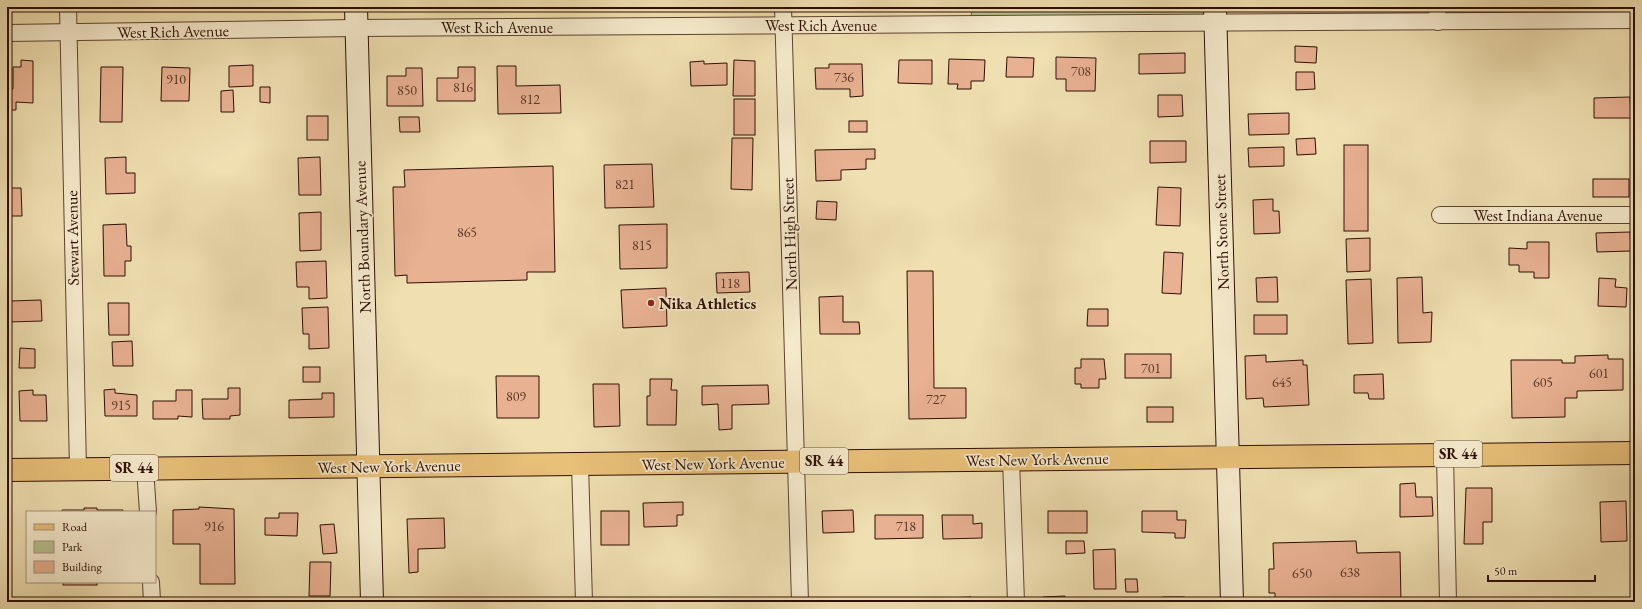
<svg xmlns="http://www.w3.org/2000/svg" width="1642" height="609" viewBox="0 0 1642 609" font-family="'EB Garamond',serif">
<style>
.green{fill:#b6c28e;stroke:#726849}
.building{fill:#e8b192;stroke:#2e0e04}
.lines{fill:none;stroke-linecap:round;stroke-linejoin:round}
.street-casing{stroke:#5e422f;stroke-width:18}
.secondary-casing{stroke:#2e0e04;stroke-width:24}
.primary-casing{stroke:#2e0e04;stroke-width:24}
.street{stroke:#f5eacc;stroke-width:16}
.secondary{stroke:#f5eacc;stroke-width:22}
.primary{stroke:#e8c078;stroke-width:22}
.poi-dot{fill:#8f2418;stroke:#f5eacc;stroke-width:1.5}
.labels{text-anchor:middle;stroke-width:3.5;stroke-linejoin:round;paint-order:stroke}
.number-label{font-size:14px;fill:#5c3728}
.shield{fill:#f5eacc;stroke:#6a5040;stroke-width:1}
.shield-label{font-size:15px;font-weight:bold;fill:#2e0e04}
.street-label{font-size:16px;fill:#2e0e04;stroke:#f5eacc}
.poi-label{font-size:16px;font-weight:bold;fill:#2e0e04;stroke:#f5eacc;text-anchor:start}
</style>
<rect width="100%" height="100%" fill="#efdfb1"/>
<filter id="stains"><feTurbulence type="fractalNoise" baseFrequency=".005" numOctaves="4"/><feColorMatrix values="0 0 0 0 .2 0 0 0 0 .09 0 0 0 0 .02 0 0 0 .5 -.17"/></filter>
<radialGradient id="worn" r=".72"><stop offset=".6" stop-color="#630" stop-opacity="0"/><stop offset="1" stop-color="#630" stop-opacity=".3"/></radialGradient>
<path class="green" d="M971 7H1215L1216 23 972 25Z"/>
<g class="building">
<path d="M1295 46 1317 47 1316 63 1295 62Z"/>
<path d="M1185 53V73L1139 74V54Z"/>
<path d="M1007 57 1034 58 1033 77H1006Z"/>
<path d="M1056 57 1096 58 1095 91H1066V79H1056Z"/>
<path d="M949 59 985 60 984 81H971V89H957L958 84H948Z"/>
<path d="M21 60 33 61V103L16 102V110H7V89H13V67H21Z"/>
<path d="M734 60 755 61V96H733Z"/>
<path d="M899 60H932V84L898 83Z"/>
<path d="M704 61V64L727 63V85L691 86 690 62Z"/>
<path d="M829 64H862L863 96 850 97V89H816L815 68H829Z"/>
<path d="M253 65V86L229 87V66Z"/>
<path d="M497 66H516V86L560 85 561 113 498 114Z"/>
<path d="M101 67H123L122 122H100Z"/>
<path d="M162 67 190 68 189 101H161Z"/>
<path d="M458 67H475V101H437V78H458Z"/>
<path d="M406 68H422L423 106H387V76H406Z"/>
<path d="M1296 72H1314L1315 89 1296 90Z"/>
<path d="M260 87H270V103L260 102Z"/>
<path d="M233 90 234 112H221V91Z"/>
<path d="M1158 95H1182L1183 116 1158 117Z"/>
<path d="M1630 97 1631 118H1594V98Z"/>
<rect x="734" y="99" width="21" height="36"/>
<path d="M1289 113V134L1249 135 1248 114Z"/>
<rect x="307" y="116" width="21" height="24"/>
<path d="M399 117H419L420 132H400Z"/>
<rect x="849" y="121" width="18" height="11"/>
<path d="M732 138H753L752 190 731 189Z"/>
<path d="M1315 138 1316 154 1297 155 1296 139Z"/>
<path d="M1150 141H1186V162L1150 163Z"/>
<rect x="1344" y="145" width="24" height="86"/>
<path d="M1284 147V166L1249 167 1248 148Z"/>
<path d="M875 149V159H866V169L841 170V180L816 181 815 150Z"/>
<path d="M126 157V173H135V193L106 194 105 158Z"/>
<path d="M320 157 321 195H299L298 158Z"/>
<path d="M652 164 654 207 605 208 604 165Z"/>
<path d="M553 166 555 272H527V280L407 283V275L395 276 393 187H405L404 170Z"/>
<rect x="1593" y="179" width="36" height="18"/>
<path d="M1158 187 1181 188 1180 226 1156 225Z"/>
<path d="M7 188H21L22 216H7Z"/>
<path d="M1273 199V211H1279L1280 233 1254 234 1253 200Z"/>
<path d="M817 201 837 202 836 220 816 219Z"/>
<path d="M321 212V250L300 251 299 213Z"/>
<path d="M126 224 127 246H131V261H125V276H104L103 225Z"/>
<path d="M667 224V268L620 269 619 225Z"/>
<path d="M1630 232 1631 251 1597 252 1596 233Z"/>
<path d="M1370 238V271L1347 272 1346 239Z"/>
<path d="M1527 242H1549V278H1534V272H1519V265H1509V248L1527 249Z"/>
<path d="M1164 252 1183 253 1181 294 1162 293Z"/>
<path d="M326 261 327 298 309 299V287H297L296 262Z"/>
<path d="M907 271H933L934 388H966V418L909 419Z"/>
<path d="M749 272 750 292 717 293 716 273Z"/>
<path d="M1277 277 1278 302H1257L1256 278Z"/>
<path d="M1422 277 1423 313 1432 312 1431 342 1398 343 1397 278Z"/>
<path d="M1599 278 1616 279 1615 287 1627 288 1626 307 1598 306Z"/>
<path d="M1371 279 1373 343 1348 344 1346 280Z"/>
<path d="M666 288 667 326 623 328 621 290Z"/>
<path d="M843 296V322H859L860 334H820L819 297Z"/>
<path d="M41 300 42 321 9 322V301Z"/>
<path d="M108 303H129V335H109Z"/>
<path d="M328 307 329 348 309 349V334H303L302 308Z"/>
<path d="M1088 309H1108V326H1087Z"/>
<rect x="1254" y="315" width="33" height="19"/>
<path d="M132 341 133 366H113L112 342Z"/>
<path d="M20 348 35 349V368H19Z"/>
<rect x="1125" y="354" width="46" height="24"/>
<path d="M1266 355V362L1303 360V365H1307L1309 405 1264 407 1263 398 1246 399 1245 356Z"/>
<path d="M1608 355V359H1623V390L1577 391V398H1565V417L1512 418 1511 360H1562V363H1575V356Z"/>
<path d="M1081 359H1104L1106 379H1099V388H1081V384H1075V368H1081Z"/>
<rect x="303" y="367" width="17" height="15"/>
<path d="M1383 374 1384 399H1369L1368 393H1354V375Z"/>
<path d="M496 376H539V418H497Z"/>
<path d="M650 379H672L671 390H677L676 425H647V396H650Z"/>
<path d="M593 384H619L620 426 594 427Z"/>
<path d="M768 385 769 404 732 405V429L719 430 718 404 702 405V386Z"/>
<path d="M228 388H240V415L230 416V419H203L202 399H228Z"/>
<path d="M115 389V393L137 395V416H105L104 390Z"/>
<path d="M33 390V395H46L47 421H20L19 391Z"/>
<path d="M176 390H192V417L178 416V419H153V401H176Z"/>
<path d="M322 393H334V417L289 418V400L322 399Z"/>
<rect x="1147" y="407" width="26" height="15"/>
<path d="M1415 483 1416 497H1432L1433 516 1400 517V484Z"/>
<path d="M1466 488H1492V522H1483V544H1464Z"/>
<path d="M1626 501 1627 541 1601 542 1600 502Z"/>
<path d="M683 502V515H677V526L644 527 643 503Z"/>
<path d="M199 507 234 509 235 584H200V544H173V510L199 509Z"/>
<path d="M84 508H97V510H123V512H62V510H84Z"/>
<path d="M853 510 854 532 823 533 822 511Z"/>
<rect x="601" y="511" width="28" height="34"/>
<rect x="1048" y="511" width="39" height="22"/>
<path d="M1142 511H1177V520H1186L1185 538H1175V533L1142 532Z"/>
<path d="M279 513H298L297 536 265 535V518H279Z"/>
<path d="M875 515H923V538L875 539Z"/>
<path d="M942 515H973V524L982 523V538L943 539Z"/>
<path d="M444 518 445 548 418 549V572L409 573 407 519Z"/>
<path d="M334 524 337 553 323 554 320 525Z"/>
<path d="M1066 541H1084L1085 553 1066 554Z"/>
<path d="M1356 541 1357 553 1400 552 1401 602H1275V593H1269V569H1274L1273 543Z"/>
<path d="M1115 549 1116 589H1094L1093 550Z"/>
<path d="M310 562H331L330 596H309Z"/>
<path d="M1125 579H1137L1138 592H1126Z"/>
<rect x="63" y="582" width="34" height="3"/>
<path d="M1065 596V602H1043V597Z"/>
<path d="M971 597 972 602H951V598Z"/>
<rect x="1163" y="597" width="21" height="5"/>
<path d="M767 600V602H731V601Z"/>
</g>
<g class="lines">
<g class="street-casing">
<g id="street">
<path d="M68 7 78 469"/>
<path d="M783 7 800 602"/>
<path d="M1437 7 1438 22"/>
<path d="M7 33 356 28 1635 20"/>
<path d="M1440 215H1635"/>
<path d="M1445 455 1448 602"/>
<path d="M1011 459 1016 602"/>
<path d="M580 464 584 602"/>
<path d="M145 468 148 512"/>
<path d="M151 582 152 602"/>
</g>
</g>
<g class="secondary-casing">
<g id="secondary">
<path d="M356 7 372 602"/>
<path d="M1215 7 1232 602"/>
</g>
</g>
<g class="primary-casing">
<path id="primary" d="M7 470 1635 453"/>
</g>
<use href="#street" class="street"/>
<use href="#secondary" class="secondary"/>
<use href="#primary" class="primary"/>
</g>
<circle class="poi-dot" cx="651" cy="303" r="4"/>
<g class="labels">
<g class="number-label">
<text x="1081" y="76">708</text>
<text x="844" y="82">736</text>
<text x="176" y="84">910</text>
<text x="463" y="92">816</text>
<text x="407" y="95">850</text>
<text x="530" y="104">812</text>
<text x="625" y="189">821</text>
<text x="467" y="237">865</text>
<text x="642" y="250">815</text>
<text x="730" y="288">118</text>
<text x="1151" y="373">701</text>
<text x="1599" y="378">601</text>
<text x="1282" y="387">645</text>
<text x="1543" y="387">605</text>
<text x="516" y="401">809</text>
<text x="936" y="404">727</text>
<text x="121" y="410">915</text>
<text x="214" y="531">916</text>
<text x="906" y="531">718</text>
<text x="1350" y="577">638</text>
<text x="1302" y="578">650</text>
</g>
<g class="shield">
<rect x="1434" y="441" width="48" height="26" rx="3"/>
<rect x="800" y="448" width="48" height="26" rx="3"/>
<rect x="110" y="455" width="48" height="26" rx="3"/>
</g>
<g class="shield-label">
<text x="1458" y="459">SR 44</text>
<text x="824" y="466">SR 44</text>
<text x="134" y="473">SR 44</text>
</g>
<g class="street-label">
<text x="821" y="31">West Rich Avenue</text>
<text x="497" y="33">West Rich Avenue</text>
<text transform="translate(173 31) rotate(-1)" y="6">West Rich Avenue</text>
<text x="1538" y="221">West Indiana Avenue</text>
<text transform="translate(1221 232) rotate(-92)" y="6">North Stone Street</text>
<text transform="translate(789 234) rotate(-92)" y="6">North High Street</text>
<text transform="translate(362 237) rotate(-92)" y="6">North Boundary Avenue</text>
<text transform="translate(72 238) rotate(-91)" y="6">Stewart Avenue</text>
<text transform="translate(1037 459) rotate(-1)" y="6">West New York Avenue</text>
<text transform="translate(713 463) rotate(-1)" y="6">West New York Avenue</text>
<text transform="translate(389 466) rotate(-1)" y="6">West New York Avenue</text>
</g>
<g class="poi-label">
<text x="659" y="309">Nika Athletics</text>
</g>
</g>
<rect width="1642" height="609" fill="none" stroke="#efdfb1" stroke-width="24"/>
<rect x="8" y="8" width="1626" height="593" fill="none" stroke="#2e0e04" stroke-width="2"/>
<rect x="12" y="12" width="1618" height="585" fill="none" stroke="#2e0e04"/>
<rect x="26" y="511" width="130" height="72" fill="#f5eacc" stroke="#a5927c"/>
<rect x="34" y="524" width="20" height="6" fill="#e8c078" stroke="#a5927c"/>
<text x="62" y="531" font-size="12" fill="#2e0e04">Road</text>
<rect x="34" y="541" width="20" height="12" fill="#b6c28e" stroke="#a5927c"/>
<text x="62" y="551" font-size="12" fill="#2e0e04">Park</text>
<rect x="34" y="561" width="20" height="12" fill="#e8b192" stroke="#a5927c"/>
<text x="62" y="571" font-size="12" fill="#2e0e04">Building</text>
<path d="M1488 575v6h107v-6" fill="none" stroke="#2e0e04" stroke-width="2"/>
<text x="1494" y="575" font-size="12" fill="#2e0e04" stroke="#f5eacc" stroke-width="3" paint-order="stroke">50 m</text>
<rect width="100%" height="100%" filter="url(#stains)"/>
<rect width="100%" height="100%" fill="url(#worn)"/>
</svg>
